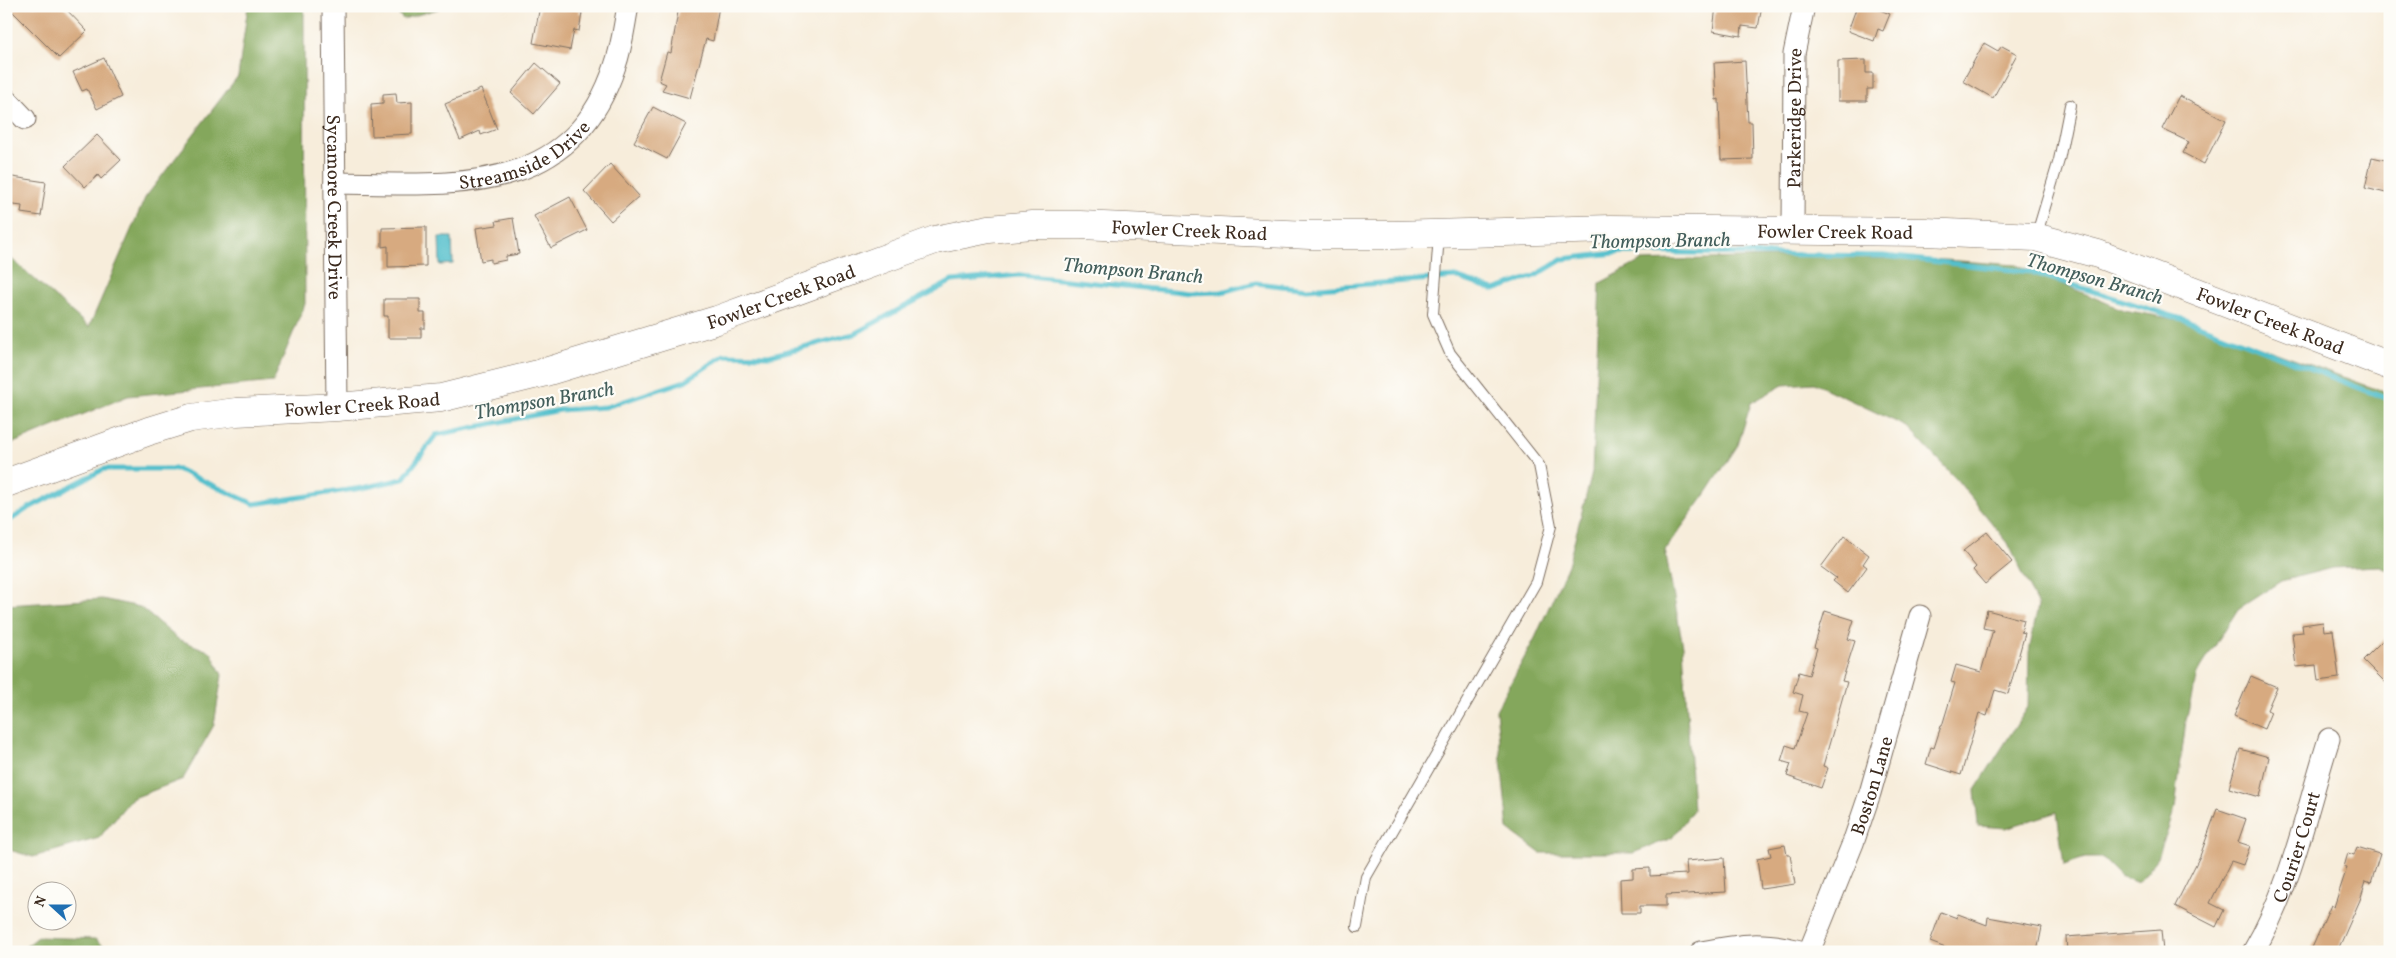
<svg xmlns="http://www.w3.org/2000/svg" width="2396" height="958" viewBox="0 0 2396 958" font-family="Vollkorn,serif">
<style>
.forest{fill:#84a75c;stroke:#60683d}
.water{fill:#53bfcc;stroke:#477475}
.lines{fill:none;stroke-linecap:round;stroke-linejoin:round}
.stream{stroke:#53bfcc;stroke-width:5}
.building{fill:#d7aa80}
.lane-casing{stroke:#7d6e60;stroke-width:12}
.street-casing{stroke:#7d6e60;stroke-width:23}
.secondary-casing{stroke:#7d6e60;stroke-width:29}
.lane{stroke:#fff;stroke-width:10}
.street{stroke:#fff;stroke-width:21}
.secondary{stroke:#fff;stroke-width:28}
.labels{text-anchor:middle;stroke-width:4.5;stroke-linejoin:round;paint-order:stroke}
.street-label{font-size:19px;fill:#3b2a1e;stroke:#fdfcf7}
.water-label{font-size:20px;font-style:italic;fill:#435e5b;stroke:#fdfcf7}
</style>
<rect width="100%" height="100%" fill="#fdfcf7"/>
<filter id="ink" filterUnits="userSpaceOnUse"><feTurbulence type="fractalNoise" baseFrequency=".02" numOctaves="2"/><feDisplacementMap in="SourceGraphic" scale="10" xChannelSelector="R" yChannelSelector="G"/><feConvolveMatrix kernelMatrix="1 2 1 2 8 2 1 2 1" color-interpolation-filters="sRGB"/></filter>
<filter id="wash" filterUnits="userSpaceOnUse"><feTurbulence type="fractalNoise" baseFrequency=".0096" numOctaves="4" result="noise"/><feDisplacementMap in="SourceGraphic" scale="20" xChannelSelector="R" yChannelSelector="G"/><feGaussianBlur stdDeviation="1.12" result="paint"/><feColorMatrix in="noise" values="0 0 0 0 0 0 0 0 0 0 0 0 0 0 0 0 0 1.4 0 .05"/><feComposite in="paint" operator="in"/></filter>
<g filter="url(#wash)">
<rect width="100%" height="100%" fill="#f7eddb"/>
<g class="forest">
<path d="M248 6H304L305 304 273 382 128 396 6 446V254L89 327 145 198 238 76Z"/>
<path d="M391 6H441L438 9 403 19Z"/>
<path d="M1808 256 1945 260 2016 265 2124 310 2191 322 2390 394V570L2380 566 2332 568 2281 581 2238 609 2197 674 2186 720 2175 808 2158 858 2138 883 2120 876 2102 858H2085L2064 865 2057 812 2006 828 1978 826 1975 790 2028 707 2029 652 2038 606 2008 543 1957 480 1907 427 1814 383 1783 385 1751 403 1738 445 1706 494 1665 550 1683 646 1693 810 1672 838 1633 853H1540L1508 829 1496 710 1535 638 1568 565 1592 473 1600 283 1641 261Z"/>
<path d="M102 599 140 607 178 639 211 652 222 675 214 725 183 779 131 799 99 838 33 857 6 849V605Z"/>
<path d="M38 937 95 939 112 952H19Z"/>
</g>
<path class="water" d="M439 237H452L453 264 440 265Z"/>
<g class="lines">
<path class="stream" d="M6 523 27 509 104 469H177L254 504 362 488 403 479 436 435 560 410 606 407 685 381 724 355 769 356 854 334 952 281 1020 275 1191 293 1221 292 1256 283 1307 289 1456 277 1494 290 1535 276 1563 259 1624 252 1884 256 2031 272 2191 322 2390 400"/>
</g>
<g id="blocks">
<g class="building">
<path d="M7 6H63L87 31 59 58Z"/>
<path d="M540 6 564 10 565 7 580 10 579 13H582L579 31 574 30 570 50 533 43Z"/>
<path d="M679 6H719L713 41 706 39 690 98 662 90 666 84 659 81 667 52 671 53Z"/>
<path d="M1716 6H1762L1758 28 1742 26 1741 36 1713 31Z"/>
<path d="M1857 6H1870L1890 14 1883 31 1878 29 1874 41 1848 31Z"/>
<path d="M1984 43 1998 51 2002 46 2017 54 1993 98 1963 81Z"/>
<path d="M104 58 121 97 97 109 87 89 82 91 73 72Z"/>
<path d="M1866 60V73H1873V89H1867V101H1838V61Z"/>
<path d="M1745 61 1748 122H1752L1753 159 1721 160 1719 99 1716 100 1714 63Z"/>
<path d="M536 63 560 84 534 114 511 93Z"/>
<path d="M481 89 497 129 481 135 480 131 460 140 445 104Z"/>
<path d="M396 93 397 103 412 102V134L372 136 371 104 383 103V94Z"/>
<path d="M2179 96 2226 120 2204 164 2183 153 2189 142 2162 129Z"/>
<path d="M653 107 686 124 667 159 634 142Z"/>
<path d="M97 135 121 160 101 179 98 175 85 187 65 166Z"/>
<path d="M2372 157 2390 161V194L2365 188Z"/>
<path d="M610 164 639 196 611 221 584 191Z"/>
<path d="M6 176 46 182 41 216 21 213 22 206 6 204Z"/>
<path d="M570 197 587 230 551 248 534 216Z"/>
<path d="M513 218 519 254 506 256V260L491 263V259L481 261 476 228 497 225 496 221Z"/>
<path d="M426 227V266L388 267V246L382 247V228Z"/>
<path d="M384 299H420V313H425V328H421V338H388V316H384Z"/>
<path d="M1987 532 2012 562 1985 584 1973 570 1976 567 1963 551Z"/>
<path d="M1844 536 1869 555 1863 564 1867 567 1848 593 1833 581 1836 578 1821 567Z"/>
<path d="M1987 610 2024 620 2021 632 2025 633 2008 694 1995 690 1987 716 1979 713 1961 775 1926 764 1931 747 1934 748 1941 726H1942L1955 683 1951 682 1956 665 1981 672 1993 630 1983 628Z"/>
<path d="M1825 611 1854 620 1848 639 1855 641 1842 681 1847 682 1823 766 1828 768 1821 788 1787 776 1791 764 1781 761 1786 745 1795 748 1807 713 1799 711 1803 695 1793 692 1799 672 1809 675 1817 648 1814 647Z"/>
<path d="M2323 622 2324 631 2333 630 2339 678 2318 681 2316 665 2296 667 2292 633 2303 632 2302 625Z"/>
<path d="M2390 633V687L2363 660Z"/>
<path d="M2251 676 2277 687 2267 710 2271 712 2264 729 2234 716Z"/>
<path d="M2240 749 2269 757 2260 797 2229 788Z"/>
<path d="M2217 809 2246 819 2238 842 2250 846 2243 865 2231 861 2210 903 2224 910 2216 927 2175 906 2200 856Z"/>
<path d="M1785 845 1787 855H1790L1795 884 1761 889 1757 859 1771 856 1769 848Z"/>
<path d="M2357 847 2380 854 2371 883 2366 881 2360 900 2337 952H2321L2312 948 2331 905 2334 907 2347 868 2344 867 2348 853 2354 855Z"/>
<path d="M1724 858 1726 892 1666 895V906H1640V913H1621L1620 879 1633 878V869L1650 868V876L1687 874 1686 861Z"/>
<path d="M1941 912 1957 918 1958 914 1987 925 1988 917 2042 927 2037 952H1956L1930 942Z"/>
<path d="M2161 930 2163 952H2067L2066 937Z"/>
</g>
</g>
</g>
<g filter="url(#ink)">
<use href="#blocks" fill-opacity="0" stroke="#7d6e60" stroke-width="1"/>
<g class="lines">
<g class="lane-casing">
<g id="lane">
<path d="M2036 237 2059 160 2070 105"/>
<path d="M1357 927 1366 877 1536 582 1551 526 1539 465 1450 353 1433 314 1439 235"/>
</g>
</g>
<g class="street-casing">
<g id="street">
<path id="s1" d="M333 6 337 407"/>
<path d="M6 99 25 119"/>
<path id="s2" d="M335 183C449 184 571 200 615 66 622 47 624 26 628 6"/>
<path id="s3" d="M1793 230 1794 54 1804 6"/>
<path d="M1701 952C1743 944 1763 941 1804 952"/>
<path id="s4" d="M1809 952 1853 843 1870 793 1920 616"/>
<path id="s5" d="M2253 952C2292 886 2306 811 2329 739"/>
</g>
</g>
<g class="secondary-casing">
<g id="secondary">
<path id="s6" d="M6 483 149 431 191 418 236 412 337 407 441 398 542 373 717 320 935 240 989 229 1032 225H1080L1310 235H1393L1611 229 1926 232 2035 237 2098 254 2390 366"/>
</g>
</g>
<use href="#lane" class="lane"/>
<use href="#street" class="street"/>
<use href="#secondary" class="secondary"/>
</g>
</g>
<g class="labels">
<g class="street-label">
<text dy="7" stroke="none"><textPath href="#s3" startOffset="112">Parkeridge Drive</textPath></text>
<text dy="7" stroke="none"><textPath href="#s2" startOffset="196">Streamside Drive</textPath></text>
<text dy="7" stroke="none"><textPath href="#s1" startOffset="201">Sycamore Creek Drive</textPath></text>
<text dy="7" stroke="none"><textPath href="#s6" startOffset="1222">Fowler Creek Road</textPath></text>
<text dy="7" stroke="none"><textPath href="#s6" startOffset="1868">Fowler Creek Road</textPath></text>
<text dy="7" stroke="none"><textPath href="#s6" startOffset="802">Fowler Creek Road</textPath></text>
<text dy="7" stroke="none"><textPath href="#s6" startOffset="2318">Fowler Creek Road</textPath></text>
<text dy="7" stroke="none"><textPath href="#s6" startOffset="368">Fowler Creek Road</textPath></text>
<text dy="7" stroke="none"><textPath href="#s4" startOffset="178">Boston Lane</textPath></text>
<text dy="7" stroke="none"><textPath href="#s5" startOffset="114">Courier Court</textPath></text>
</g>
<g class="water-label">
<text transform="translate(1660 240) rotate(-1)" y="7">Thompson Branch</text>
<text transform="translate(1133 270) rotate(5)" y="7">Thompson Branch</text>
<text transform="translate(2095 278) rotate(16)" y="7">Thompson Branch</text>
<text transform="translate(544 400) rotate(-10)" y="7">Thompson Branch</text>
</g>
</g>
<rect width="2396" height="958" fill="none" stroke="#fdfcf7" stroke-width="25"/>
<g transform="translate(52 906) rotate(291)"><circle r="24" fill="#fdfcf7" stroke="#afa8a0"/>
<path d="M0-4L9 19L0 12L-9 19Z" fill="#1f6fb2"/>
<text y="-8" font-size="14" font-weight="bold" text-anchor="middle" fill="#3b2a1e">N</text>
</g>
</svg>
